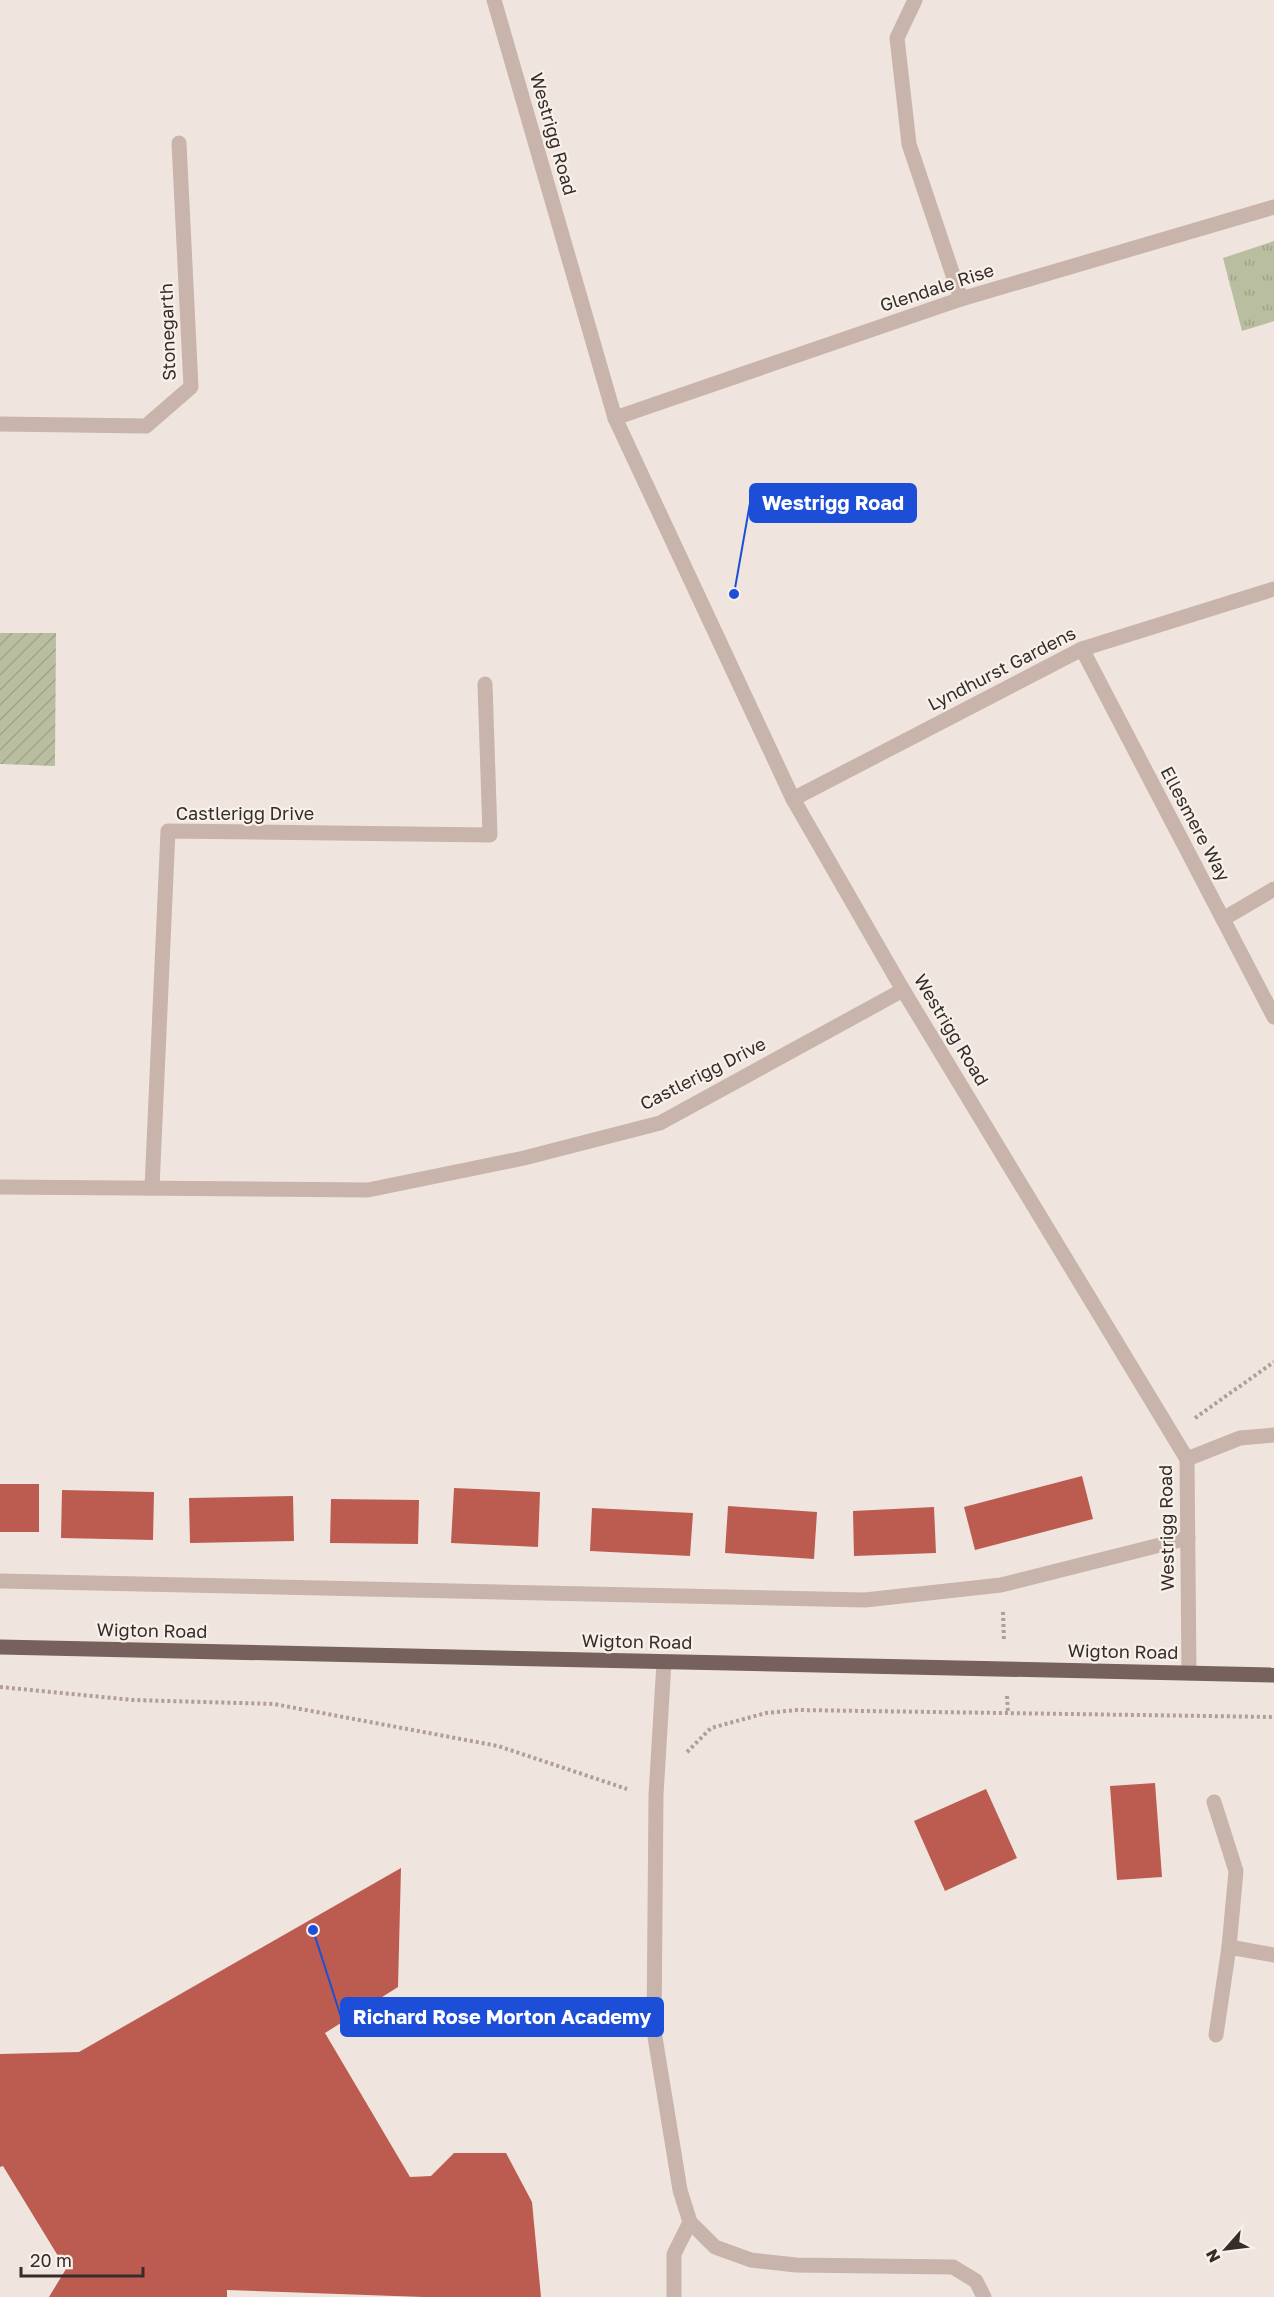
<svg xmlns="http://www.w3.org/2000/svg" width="1274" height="2297" viewBox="0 0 1274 2297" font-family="'Golos Text',sans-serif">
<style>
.grass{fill:url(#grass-tufts)}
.garden{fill:url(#garden-furrows)}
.building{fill:#bc5c50}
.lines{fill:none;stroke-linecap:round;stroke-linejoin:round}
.path{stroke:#b39e95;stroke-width:4;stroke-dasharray:3 3;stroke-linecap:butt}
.minor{stroke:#c8b4ab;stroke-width:15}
.major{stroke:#76615c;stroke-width:15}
.labels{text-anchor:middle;stroke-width:4.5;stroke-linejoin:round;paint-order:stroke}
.street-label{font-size:18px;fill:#362c29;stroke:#f8f0ea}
.leader{fill:none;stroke:#1d4ed8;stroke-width:2}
.callout-dot{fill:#1d4ed8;stroke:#f8f0ea;stroke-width:2}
.callout{fill:#1d4ed8;stroke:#1d4ed8;stroke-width:2}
.callout-label{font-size:20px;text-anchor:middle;font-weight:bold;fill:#fff}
</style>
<defs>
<pattern id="grass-tufts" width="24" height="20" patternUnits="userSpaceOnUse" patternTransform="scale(1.5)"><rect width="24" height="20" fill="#b8be9f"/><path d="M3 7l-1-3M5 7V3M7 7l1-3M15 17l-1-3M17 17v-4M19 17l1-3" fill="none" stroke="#9fa389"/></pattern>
<pattern id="garden-furrows" width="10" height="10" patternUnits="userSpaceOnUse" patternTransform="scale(1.5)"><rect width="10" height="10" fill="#b8be9f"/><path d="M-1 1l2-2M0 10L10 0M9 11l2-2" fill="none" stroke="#9fa389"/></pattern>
</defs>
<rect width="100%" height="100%" fill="#f0e5de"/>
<path class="grass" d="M1274 241V321L1242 331 1223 258Z"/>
<path class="garden" d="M0 633H56L55 766 0 764Z"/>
<g class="building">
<path d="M1082 1476 1093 1519 975 1550 964 1507Z"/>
<rect x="0" y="1484" width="39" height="48"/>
<path d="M454 1488 540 1492 538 1547 451 1543Z"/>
<path d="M62 1490 154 1492 153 1540 61 1538Z"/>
<path d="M293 1496 294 1541 190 1543 189 1498Z"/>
<path d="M331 1499 419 1500 418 1544 330 1543Z"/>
<path d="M728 1506 817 1512 814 1559 725 1553Z"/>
<path d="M934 1507 936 1553 854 1556 853 1511Z"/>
<path d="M592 1508 693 1513 690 1556 590 1551Z"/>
<path d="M1155 1783 1162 1877 1117 1880 1110 1786Z"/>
<path d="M986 1789 1017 1858 945 1891 914 1821Z"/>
<path d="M401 1868 398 1987 325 2033 410 2177 431 2176 454 2153H506L532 2202 541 2297H423L227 2290V2297H49L66 2269 3 2166 0 2167V2054L79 2052Z"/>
</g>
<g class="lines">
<g class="path">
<path d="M1195 1418 1274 1362"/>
<path d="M1003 1612 1004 1641"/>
<path d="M0 1687 133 1700 274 1704 498 1746 627 1789"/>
<path d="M1007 1696 1008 1713"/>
<path d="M687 1752 711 1728 766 1713 797 1710 1274 1717"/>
</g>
<g class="minor">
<path d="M494 0 615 418 793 799 903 990 1187 1459 1189 1673"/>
<path d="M915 0 897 38 909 144 961 299"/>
<path d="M615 418 961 299 1274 207"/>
<path d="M0 424 146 426 191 387 179 143"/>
<path d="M1082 649 1274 1017"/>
<path d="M793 799 1082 649 1274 589"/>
<path d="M1223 919 1274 889"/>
<path d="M0 1187 368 1190 524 1158 660 1123 903 990"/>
<path d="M152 1188 168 831 490 835 485 684"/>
<path d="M1187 1459 1240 1438 1274 1435"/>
<path d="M0 1581 865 1600 1001 1585 1188 1538"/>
<path d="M664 1662 656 1795 654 2031 680 2190 690 2222 715 2247 751 2260 796 2265 953 2267 976 2281 984 2297"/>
<path d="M1214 1802 1236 1871 1229 1947 1216 2035"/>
<path d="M1229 1947 1274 1955"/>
<path d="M674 2297V2254L690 2222"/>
</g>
<path class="major" d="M0 1647 1274 1675"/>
</g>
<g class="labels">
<g class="street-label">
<text transform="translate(553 134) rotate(74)" y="6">Westrigg Road</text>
<text transform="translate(937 288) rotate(-18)" y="6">Glendale Rise</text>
<text transform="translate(168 332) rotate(-92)" y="6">Stonegarth</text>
<text transform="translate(1002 669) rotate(-27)" y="6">Lyndhurst Gardens</text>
<text x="245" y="820">Castlerigg Drive</text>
<text transform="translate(1195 824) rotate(62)" y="6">Ellesmere Way</text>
<text transform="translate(951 1030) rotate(59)" y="6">Westrigg Road</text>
<text transform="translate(703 1074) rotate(-27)" y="6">Castlerigg Drive</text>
<text transform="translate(1167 1528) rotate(-91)" y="6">Westrigg Road</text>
<text transform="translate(152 1631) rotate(1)" y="6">Wigton Road</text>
<text transform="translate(637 1642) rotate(1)" y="6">Wigton Road</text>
<text transform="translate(1123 1652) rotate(1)" y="6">Wigton Road</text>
</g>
</g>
<path class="leader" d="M734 594L750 503M313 1930L341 2017"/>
<g class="callout-dot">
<circle cx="734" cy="594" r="6"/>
<circle cx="313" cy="1930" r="6"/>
</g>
<g class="callout">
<rect x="750" y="484" width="166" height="38" rx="6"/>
<rect x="341" y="1998" width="322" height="38" rx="6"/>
</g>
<g class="callout-label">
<text x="833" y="510">Westrigg Road</text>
<text x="502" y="2024">Richard Rose Morton Academy</text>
</g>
<g transform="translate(1226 2249) rotate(242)" stroke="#f8f0ea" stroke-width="4.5" paint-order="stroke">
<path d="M0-4.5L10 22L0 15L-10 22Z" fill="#362c29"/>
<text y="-9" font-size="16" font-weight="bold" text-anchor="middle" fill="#362c29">N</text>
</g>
<path d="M21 2267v9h122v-9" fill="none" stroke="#362c29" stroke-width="3"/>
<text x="30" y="2267" font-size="18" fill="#362c29" stroke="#f8f0ea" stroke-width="4.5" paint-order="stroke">20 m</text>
</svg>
